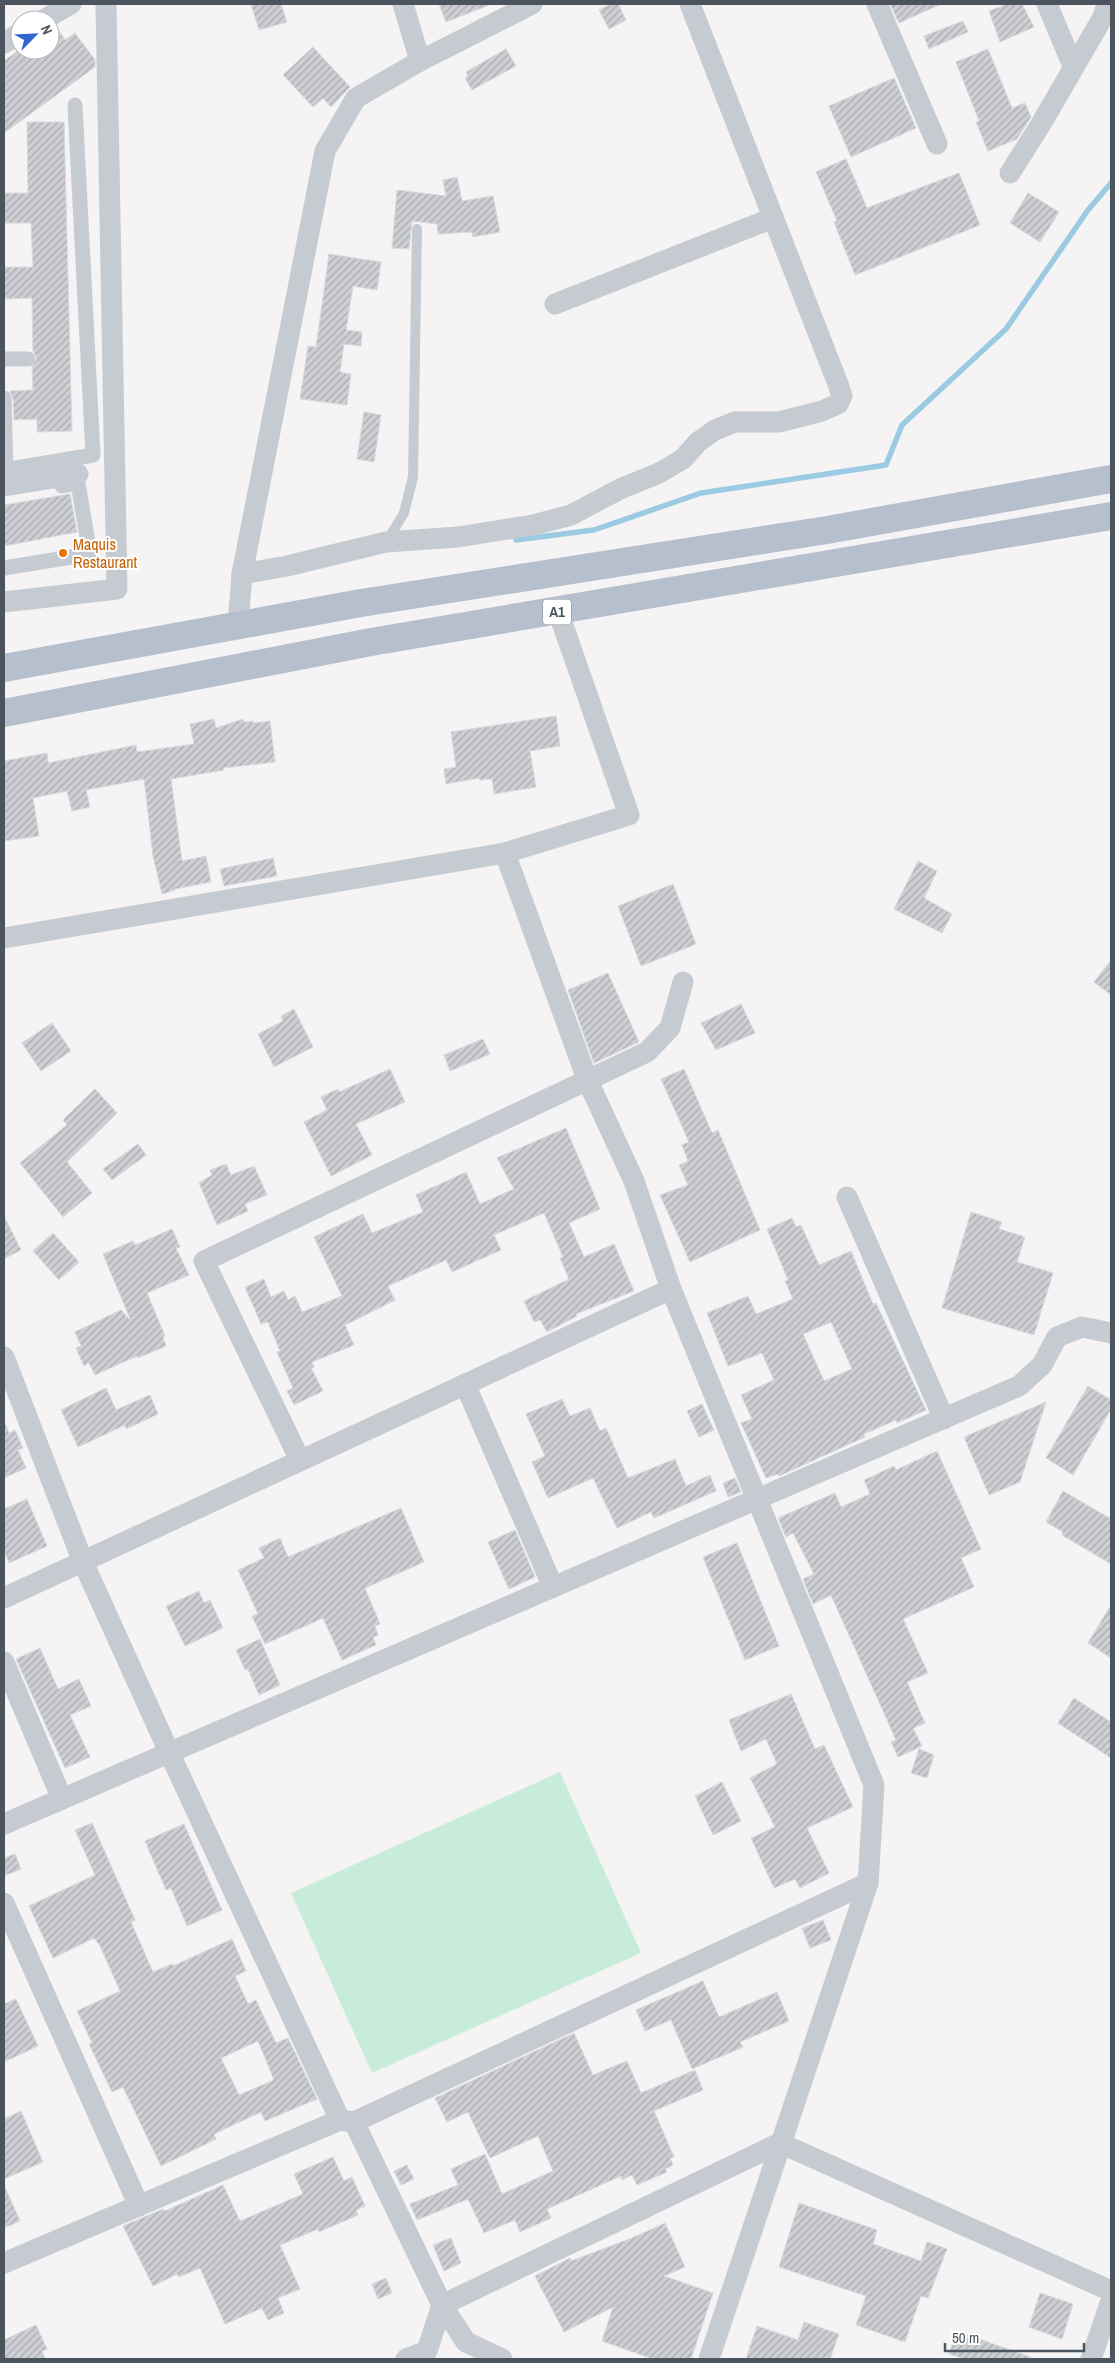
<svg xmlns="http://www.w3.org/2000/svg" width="1115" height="2363" viewBox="0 0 1115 2363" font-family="'Archivo Narrow',sans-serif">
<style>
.grass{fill:#c8ecda}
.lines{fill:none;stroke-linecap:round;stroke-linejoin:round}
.stream{stroke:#9bcbe3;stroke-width:5.5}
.building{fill:url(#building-hatch);stroke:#d8d9dd;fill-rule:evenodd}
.service{stroke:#c6cbd2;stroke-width:10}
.pedestrian{stroke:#c6cbd2;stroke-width:15}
.minor{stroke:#c6cbd2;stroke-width:21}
.primary{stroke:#b6bfcd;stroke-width:28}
.food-dot{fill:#e8710a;stroke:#fff;stroke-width:2}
.labels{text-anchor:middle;stroke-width:4;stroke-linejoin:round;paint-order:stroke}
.shield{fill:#fff;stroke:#82878e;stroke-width:1}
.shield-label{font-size:15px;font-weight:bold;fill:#4c545e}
.food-label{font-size:16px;fill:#c56008;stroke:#fff;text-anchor:start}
</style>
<defs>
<pattern id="building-hatch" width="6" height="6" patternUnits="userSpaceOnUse" patternTransform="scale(1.25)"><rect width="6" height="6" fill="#cdcfd4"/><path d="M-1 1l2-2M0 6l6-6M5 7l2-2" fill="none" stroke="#a9abaf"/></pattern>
</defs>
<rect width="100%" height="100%" fill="#f5f3f3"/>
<path class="grass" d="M560 1772 641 1953 372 2073 291 1893Z"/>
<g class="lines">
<path class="stream" d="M516 540 594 530 701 493 886 465 902 425 1006 329 1088 210 1111 183"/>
</g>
<g class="building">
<path d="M251 4H281L287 22 259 30Z"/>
<path d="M439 4H489V5L446 22Z"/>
<path d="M611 4H618L626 20 609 29 599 10Z"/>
<path d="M890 4H941L899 23Z"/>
<path d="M1008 4H1022L1034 27 1000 42 989 11Z"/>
<path d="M963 21 968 32 929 49 924 36Z"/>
<path d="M56 27 65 40 75 33 95 60V67L4 133V61L19 50H50V30Z"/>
<path d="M313 47 350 87 331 107 323 98 313 107 283 75Z"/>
<path d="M506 49 516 66 472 90 465 78 468 76 466 72Z"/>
<path d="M988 49 1012 108 1025 103 1031 117 1017 139 988 151 976 122 979 121 956 62Z"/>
<path d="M894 78 916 128 851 157 829 106Z"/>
<path d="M27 122H64L72 431 37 432V419L14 420 13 398 10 391 33 390 32 367 37 359 33 351 32 298 4 299V267H33L31 223H4V193H28Z"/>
<path d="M846 159 867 208 959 173 980 225 855 275 834 222 837 221 816 172Z"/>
<path d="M457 177 462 201 493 196 500 232 473 237 472 232 438 234 437 224 412 221 409 249 392 248 397 190 446 196 443 180Z"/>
<path d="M1028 193 1059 212 1040 242 1010 223Z"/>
<path d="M329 254 381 262 377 290 353 286 346 330 362 332 361 346 344 344 340 372 351 374 347 405 300 399 308 346 316 347Z"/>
<path d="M364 412 381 415 374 462 357 459Z"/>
<path d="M70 494 77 532 4 546V505Z"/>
<path d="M556 716 560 746 530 751 536 787 494 794 492 779 480 780 479 778 446 784 444 769 456 767 451 732Z"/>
<path d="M214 719 216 728 243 719 244 722 253 721V723L270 721 275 762 223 768 224 770 171 779 182 861 206 856 211 882 175 889V890L162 894 153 856 144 779 86 790 90 807 72 811 67 791 33 798 39 836 4 841V761L47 753 48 763 136 745 137 752 194 744 190 724Z"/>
<path d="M273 858 277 876 224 886 220 869Z"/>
<path d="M918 861 937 871 924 898 952 914 942 933 894 909Z"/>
<path d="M673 884 696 944 641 966 618 906Z"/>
<path d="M1111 960V995L1094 982Z"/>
<path d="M608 973 639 1042 594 1063 568 990Z"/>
<path d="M741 1004 755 1033 716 1050 701 1023Z"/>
<path d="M294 1009 313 1047 274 1067 258 1034 283 1021 281 1016Z"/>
<path d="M52 1023 71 1051 41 1071 22 1043Z"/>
<path d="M483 1039 490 1054 450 1071 444 1055Z"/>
<path d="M390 1069 405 1102 356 1124 372 1155 331 1176 304 1122 327 1110 321 1097 338 1089 339 1092Z"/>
<path d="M684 1069 712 1133 718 1130 760 1230 690 1262 660 1195 688 1185 679 1165 688 1161 682 1145 689 1142 661 1079Z"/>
<path d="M95 1089 117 1113 67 1162 92 1193 63 1217 20 1163 67 1125 63 1120Z"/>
<path d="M566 1128 600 1209 569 1223 584 1257 614 1244 634 1291 576 1314 577 1316 547 1332 540 1320 534 1322 524 1301 569 1279 560 1258 563 1257 544 1213 494 1235 501 1250 452 1272 446 1260 388 1286 395 1300 345 1325 354 1345 312 1362 314 1367 311 1368 323 1391 294 1405 287 1391 293 1388 277 1352 280 1351 268 1322 261 1324 245 1287 264 1279 271 1297 284 1291 288 1300 295 1296 302 1312 342 1296 314 1237 363 1214 372 1233 423 1212 416 1195 466 1172 480 1204 514 1189 497 1158Z"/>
<path d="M138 1144 146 1155 112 1180 103 1169Z"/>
<path d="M226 1164 231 1175 254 1166 267 1195 245 1204 248 1211 217 1225 199 1183 212 1175 210 1170Z"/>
<path d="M971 1212 1002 1222 999 1229 1025 1237 1017 1262 1053 1273 1034 1335 942 1308Z"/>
<path d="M4 1216 21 1250 4 1259Z"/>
<path d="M792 1218 796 1227 801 1225 819 1265 851 1251 873 1304 876 1303 926 1410 897 1423 896 1420 864 1434 865 1437 779 1476 778 1474 766 1478 741 1423 752 1419 741 1395 774 1380 762 1353 728 1366 707 1313 748 1296 756 1314 793 1299 785 1281 788 1280 767 1229ZM831 1322 852 1369 824 1381 803 1334Z"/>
<path d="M172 1229 180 1247 176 1248 189 1275 147 1293 165 1336 163 1337 166 1346 138 1358 137 1356 95 1375 89 1363 84 1366 76 1348 81 1346 75 1332 121 1310 131 1321 103 1254 133 1241 135 1245Z"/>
<path d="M53 1233 79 1262 59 1280 33 1251Z"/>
<path d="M1088 1386 1111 1400V1409L1073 1475 1046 1458Z"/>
<path d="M106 1388 116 1410 150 1395 158 1414 126 1429 125 1425 78 1447 61 1410Z"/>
<path d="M562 1399 570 1416 590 1408 600 1431 606 1428 628 1478 675 1459 686 1486 710 1475 716 1491 654 1518 651 1512 617 1528 593 1478 548 1498 532 1462 545 1456 526 1414Z"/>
<path d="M1046 1402 1020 1482 989 1495 964 1437Z"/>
<path d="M702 1404 714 1430 699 1437 687 1411Z"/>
<path d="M4 1421 9 1433 15 1430 23 1448 18 1450 26 1468 4 1478Z"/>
<path d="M937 1451 981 1549 961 1558 974 1587 903 1619 928 1673 907 1682 925 1723 913 1728 922 1746 898 1757 891 1742 896 1740 831 1595 813 1604 803 1579 814 1574 793 1533 786 1537 778 1518 835 1493 841 1507 870 1494 864 1480 894 1466 896 1470Z"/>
<path d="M735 1478 741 1492 728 1497 723 1483Z"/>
<path d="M1063 1491 1111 1519V1564L1062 1535 1063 1532 1046 1522Z"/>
<path d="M27 1499 47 1546 9 1563 4 1550V1509Z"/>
<path d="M401 1508 424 1562 365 1588 380 1624 375 1626 378 1635 373 1637 376 1645 342 1660 323 1618 265 1644 252 1616 258 1614 238 1570 264 1558 259 1548 280 1538 288 1557Z"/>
<path d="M515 1530 535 1577 509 1589 488 1542Z"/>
<path d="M737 1543 779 1646 745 1660 703 1557Z"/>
<path d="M199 1591 204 1603 210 1600 223 1628 185 1646 166 1606Z"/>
<path d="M1111 1605V1658L1088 1643Z"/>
<path d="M260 1639 280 1685 259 1695 248 1669 245 1670 236 1650Z"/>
<path d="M40 1648 58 1689 79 1679 91 1706 70 1715 90 1757 65 1768 16 1659Z"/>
<path d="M791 1694 815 1749 824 1745 853 1807 807 1828 829 1873 800 1888 795 1879 774 1888 751 1838 775 1827 750 1778 777 1764 766 1739 741 1751 729 1720Z"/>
<path d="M1074 1698 1111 1722V1758L1058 1723Z"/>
<path d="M919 1749 934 1755 927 1778 911 1773Z"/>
<path d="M722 1782 741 1821 713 1835 695 1796Z"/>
<path d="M92 1823 135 1920 131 1922 153 1972 172 1964 173 1966 232 1939 246 1971 235 1976 248 2004 256 2000 276 2043 288 2038 317 2099 265 2121 261 2112 214 2134 216 2139 161 2166 123 2087 112 2092 89 2044 92 2043 77 2011 120 1991 100 1946 94 1938 53 1958 29 1906 95 1875 75 1830ZM258 2041 274 2080 239 2095 221 2058Z"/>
<path d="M184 1824 222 1910 187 1926 171 1888 166 1890 145 1841Z"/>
<path d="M15 1854 21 1869 4 1876V1858Z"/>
<path d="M823 1920 831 1940 810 1948 802 1928Z"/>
<path d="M703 1981 719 2017 777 1992 789 2021 740 2042 743 2047 692 2069 671 2020 645 2031 636 2010Z"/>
<path d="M16 1999 38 2046 4 2062V2004Z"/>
<path d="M574 2033 593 2075 627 2061 641 2093 695 2070 703 2090 654 2111 674 2157 670 2158 673 2165 665 2169 667 2172 637 2185 632 2175 622 2180 621 2176 547 2209 551 2218 520 2232 515 2220 484 2233 468 2199 417 2220 410 2204 458 2185 451 2169 485 2154 502 2194 553 2171 538 2136 490 2158 468 2112 447 2122 435 2098Z"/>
<path d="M21 2111 43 2162 4 2179V2119Z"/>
<path d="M333 2157 344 2181 352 2177 365 2206 356 2210 358 2215 319 2232 318 2229 280 2245 300 2289 278 2298 284 2313 268 2320 262 2308 225 2324 200 2268 179 2277 177 2274 153 2286 123 2226 163 2209 165 2211 223 2185 240 2221 303 2194 294 2174Z"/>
<path d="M407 2165 414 2179 401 2185 394 2171Z"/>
<path d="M4 2185 20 2221 4 2228Z"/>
<path d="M799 2203 877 2230 873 2244 921 2261 927 2242 947 2249 928 2298 921 2296 905 2342 856 2325 866 2296 779 2267Z"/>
<path d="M665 2223 685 2267 664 2276 713 2293 691 2359H653L602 2341 613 2307 564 2332 535 2276 570 2258 571 2261 632 2238Z"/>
<path d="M451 2238 461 2263 444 2271 433 2245Z"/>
<path d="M386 2278 392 2293 378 2299 372 2284Z"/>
<path d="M1040 2293 1073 2304 1062 2339 1029 2327Z"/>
<path d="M804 2322 839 2334 830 2359H746L757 2326 798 2340Z"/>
<path d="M36 2325 47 2349 42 2351 45 2359H4V2340Z"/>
<path d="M957 2331 1030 2357V2359H965L949 2354Z"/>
</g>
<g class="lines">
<path class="service" d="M387 541 404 513 413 477 417 229"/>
<g class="pedestrian">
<path d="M4 359H28"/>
<path d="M4 398 6 470"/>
<path d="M4 470 93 455 75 105"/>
<path d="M4 568 90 554 78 483 62 486"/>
</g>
<g class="minor">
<path d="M877 4 937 144"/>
<path d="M1047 4 1073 66"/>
<path d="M43 20 71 4"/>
<path d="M4 43 20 33"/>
<path d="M420 61 532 4"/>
<path d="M1010 173 1041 124 1103 17 1107 4"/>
<path d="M555 304 773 218"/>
<path d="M4 486 78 474"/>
<path d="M242 574 287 566 386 542 458 537 533 525 571 515 620 489 659 473 683 459 698 442 715 430 735 422H779L822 411 838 404 842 396 838 384 690 4"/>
<path d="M4 602 117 589 106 4"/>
<path d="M238 625 242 574 325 151 356 98 420 61 403 4"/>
<path d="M505 853 587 1079 634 1181 671 1289 874 1785 868 1883 709 2359"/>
<path d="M4 938 505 853 629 815 558 611"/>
<path d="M847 1197 944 1419"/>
<path d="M4 1357 83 1562 169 1752 340 2120 354 2122 442 2305 466 2342 502 2359"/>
<path d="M465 1384 553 1587"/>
<path d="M300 1460 204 1261 647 1052 670 1028 683 982"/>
<path d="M4 1598 671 1289"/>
<path d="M4 1662 62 1799"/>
<path d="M4 1824 1019 1386 1042 1365 1057 1337 1082 1327 1111 1333"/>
<path d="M4 1903 139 2206"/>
<path d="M354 2122 868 1883"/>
<path d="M4 2263 340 2120"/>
<path d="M406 2359 427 2351 442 2305 780 2143 1111 2291"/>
<path d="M1091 2359 1111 2301"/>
</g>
<g class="primary">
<path d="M4 668 361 603 827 530 1111 479"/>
<path d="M4 713 371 642 1111 516"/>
</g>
</g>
<circle class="food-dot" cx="63" cy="553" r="5"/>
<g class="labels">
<rect class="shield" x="543" y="599.5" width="28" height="25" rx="4"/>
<g class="shield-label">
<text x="557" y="617">A1</text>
</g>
<g class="food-label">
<text x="73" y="550">Maquis<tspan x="73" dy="18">Restaurant</tspan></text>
</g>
</g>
<rect width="1115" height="2363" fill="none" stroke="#4c545e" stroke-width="10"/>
<g transform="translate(35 35) rotate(66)"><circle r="24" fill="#ffffff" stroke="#b7bbbf"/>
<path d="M0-4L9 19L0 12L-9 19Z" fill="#3264d0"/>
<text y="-8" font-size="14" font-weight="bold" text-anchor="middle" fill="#4c545e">N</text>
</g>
<path d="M945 2343v8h139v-8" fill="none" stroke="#4c545e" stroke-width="2.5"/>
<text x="952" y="2343" font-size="15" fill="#4c545e" stroke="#ffffff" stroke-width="4" paint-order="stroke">50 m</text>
</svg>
